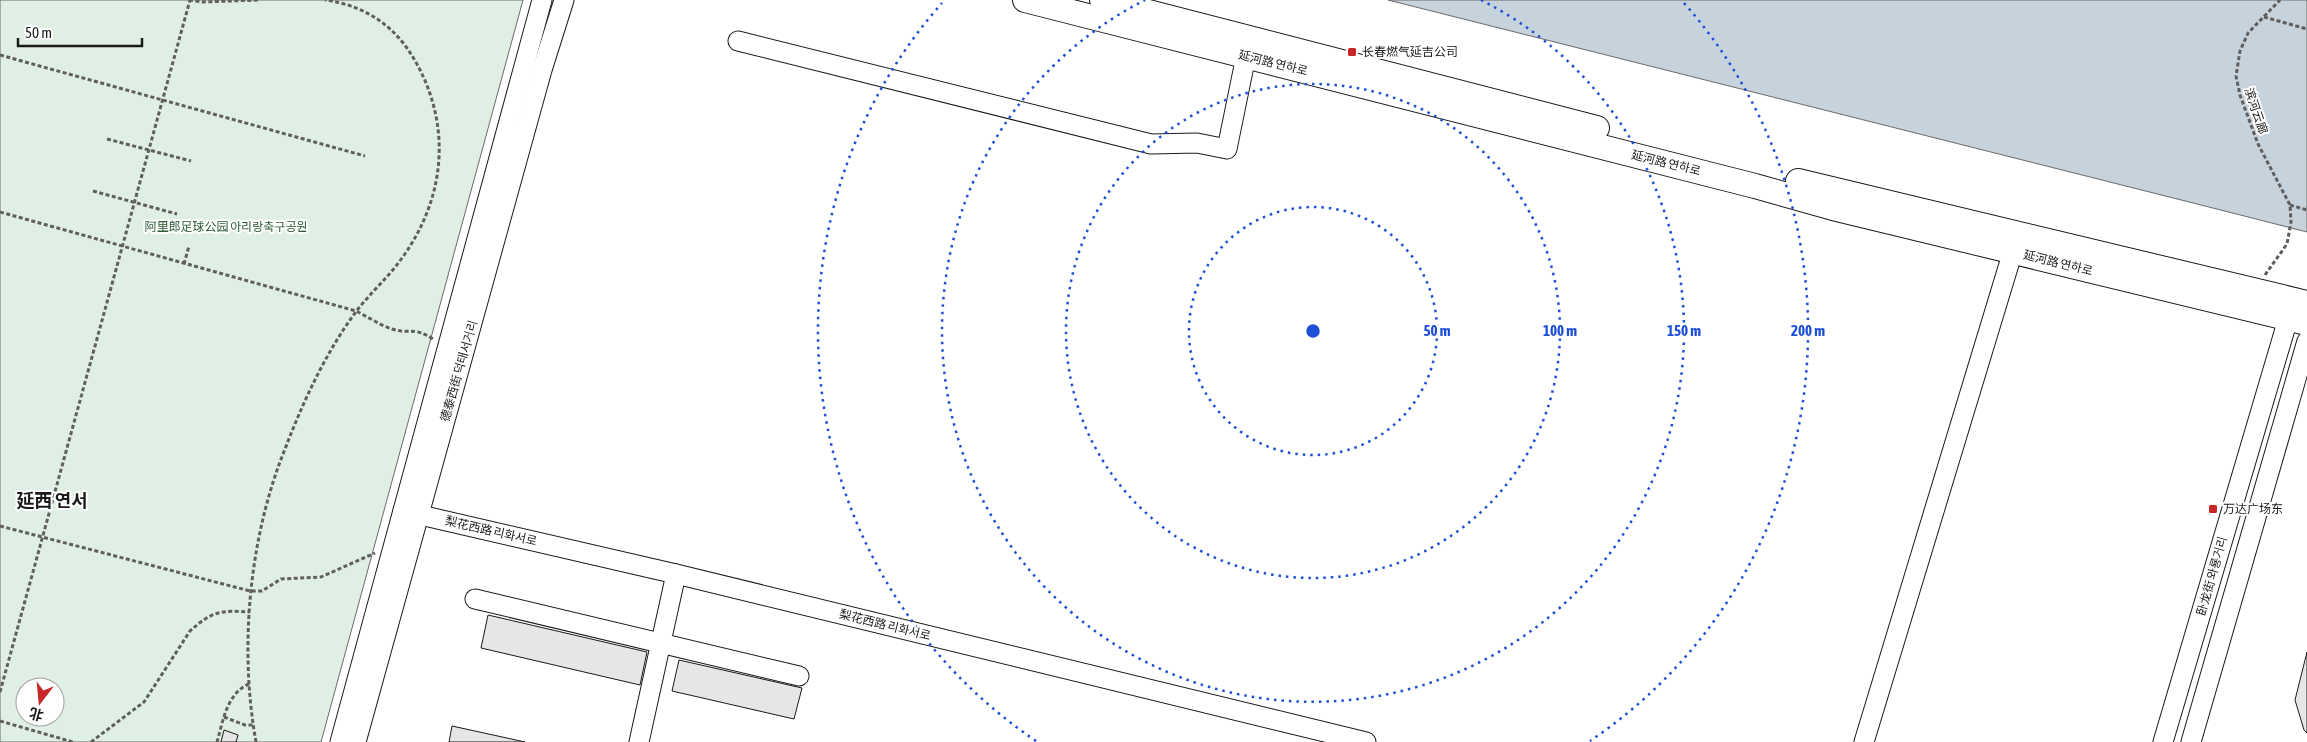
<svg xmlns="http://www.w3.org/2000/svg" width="2307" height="742" viewBox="0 0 2307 742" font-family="'Asap Condensed','Noto Sans SC','Noto Sans KR',sans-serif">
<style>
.green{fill:#e0efe3;stroke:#6a6a6a;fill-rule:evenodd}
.water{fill:#c6d2dc;stroke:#6a6a6a}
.building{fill:#e6e6e6;stroke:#1a1a1a}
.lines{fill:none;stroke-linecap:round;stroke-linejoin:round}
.minor-casing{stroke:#1a1a1a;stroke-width:21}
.major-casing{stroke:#1a1a1a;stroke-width:26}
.path{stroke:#5f5f5f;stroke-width:3;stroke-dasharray:4 2.5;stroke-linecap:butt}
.minor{stroke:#fff;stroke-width:19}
.major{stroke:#fff;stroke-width:24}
.ring{fill:none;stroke:#1d4ed8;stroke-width:2.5;stroke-dasharray:2.5 5}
.poi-dot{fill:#c62828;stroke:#fff;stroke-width:2}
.labels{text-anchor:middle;stroke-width:4;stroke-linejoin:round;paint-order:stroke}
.poi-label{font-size:12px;fill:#1a1a1a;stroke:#fff;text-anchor:start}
.street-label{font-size:12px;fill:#1a1a1a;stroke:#fff}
.park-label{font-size:12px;fill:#2b5a34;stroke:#fff}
.district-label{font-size:18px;font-weight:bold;fill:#1a1a1a;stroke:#fff}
.centre{fill:#1d4ed8;stroke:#fff;stroke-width:2.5}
.ring-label{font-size:15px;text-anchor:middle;font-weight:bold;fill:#1d4ed8;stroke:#fff;stroke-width:4;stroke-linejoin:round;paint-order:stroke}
</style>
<rect width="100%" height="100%" fill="#fff"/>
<path class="green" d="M0 0H523L321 742H0ZM25 687H55V717H25Z"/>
<path class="water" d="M1388 0H2307V232L2201 205Z"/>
<g class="building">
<path d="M488 615 647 652 640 685 481 648Z"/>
<path d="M2307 652V733L2304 730 2295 700Z"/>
<path d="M679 660 802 688 794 719 672 691Z"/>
<path d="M452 726 525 742H449Z"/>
<path d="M224 730 238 735 236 742H221Z"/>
</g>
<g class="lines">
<g class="minor-casing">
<g id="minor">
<path d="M738 41 1151 144 1197 143 1227 149 1246 56"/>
<path d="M403 511 676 574 1366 742"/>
<path d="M475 599 799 676"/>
<path d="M340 742 542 0"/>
<path d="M356 742 542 70 564 0"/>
<path d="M639 742 676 574"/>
<path d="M1864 742 2013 251"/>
<path d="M2163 742 2288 319 2298 311"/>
<path d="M2191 742 2307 341"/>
</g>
</g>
<g class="major-casing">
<g id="major">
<path d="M1025 0 1755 186 1833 208 2307 323"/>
<path d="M1102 0 1597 128"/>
<path d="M1798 181 2307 303"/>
</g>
</g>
<g class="path">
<path d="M189 0 202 2 258 0"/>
<path d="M2264 17 2307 29"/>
<path d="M0 55 365 156"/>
<path d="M107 139 191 161"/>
<path d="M93 191 177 214"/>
<path d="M2290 205 2307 210"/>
<path d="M0 212 356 311C368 317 380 325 392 329 411 335 413 326 433 339"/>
<path d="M184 264 189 246"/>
<path d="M2265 275 2287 244 2291 222 2290 205 2258 144 2240 95 2236 76 2240 51 2248 33 2280 0"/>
<path d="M0 526 250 591H262L281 579 321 577 375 553"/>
<path d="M0 692 190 0"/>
<path d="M224 717 245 725H253"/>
<path d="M0 721 73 742"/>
<path d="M91 742 144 702 190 631C212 611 221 610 250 612"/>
<path d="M217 742C223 721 227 693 249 684"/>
<path d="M256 742C239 648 249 538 285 449 303 402 325 354 355 313 369 294 388 278 402 258 444 200 452 130 418 66 398 28 368 6 325 0"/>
</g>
<use href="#minor" class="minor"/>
<use href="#major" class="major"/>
</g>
<g class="ring">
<circle cx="1313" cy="331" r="124"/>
<circle cx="1313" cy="331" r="247"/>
<path d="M1481 0A371 371 0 1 1 1145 0"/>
<path d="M1036 741A495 495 0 0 1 942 3M1684 3A495 495 0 0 1 1590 741"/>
</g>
<g class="poi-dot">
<rect x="1347" y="47" width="10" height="10" rx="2.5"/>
<rect x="2208" y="504" width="10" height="10" rx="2.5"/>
</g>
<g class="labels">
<g class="poi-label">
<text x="1362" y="56">长春燃气延吉公司</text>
<text x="2223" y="513">万达广场东</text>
</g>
<g class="street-label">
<text transform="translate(1273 63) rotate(14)" y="4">延河路 연하로</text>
<text transform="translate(2256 111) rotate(71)" y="4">滨河云廊</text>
<text transform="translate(1666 163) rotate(14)" y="4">延河路 연하로</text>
<text transform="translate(2058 263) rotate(14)" y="4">延河路 연하로</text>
<text transform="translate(459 371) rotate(-74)" y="4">德泰西街 덕태서거리</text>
<text transform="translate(491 531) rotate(13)" y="4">梨花西路 리화서로</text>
<text transform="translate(2212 576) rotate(-74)" y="4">卧龙街 와룡거리</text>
<text transform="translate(885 625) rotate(14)" y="4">梨花西路 리화서로</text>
</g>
<g class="park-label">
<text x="226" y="231">阿里郎足球公园 아리랑축구공원</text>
</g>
<g class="district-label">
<text x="52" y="507">延西 연서</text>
</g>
</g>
<circle cx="1313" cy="331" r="8" class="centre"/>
<g class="ring-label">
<text x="1437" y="336">50 m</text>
<text x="1560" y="336">100 m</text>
<text x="1684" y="336">150 m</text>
<text x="1808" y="336">200 m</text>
</g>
<g transform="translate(40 702) rotate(196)"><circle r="24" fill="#ffffff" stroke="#a3a3a3"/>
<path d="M0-4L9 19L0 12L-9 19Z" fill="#c62828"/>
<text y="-8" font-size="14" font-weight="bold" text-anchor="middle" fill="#1a1a1a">北</text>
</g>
<path d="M18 38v8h124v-8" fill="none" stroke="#1a1a1a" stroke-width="2.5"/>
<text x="25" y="38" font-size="15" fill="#1a1a1a" stroke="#ffffff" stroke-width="4" paint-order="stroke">50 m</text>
</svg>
